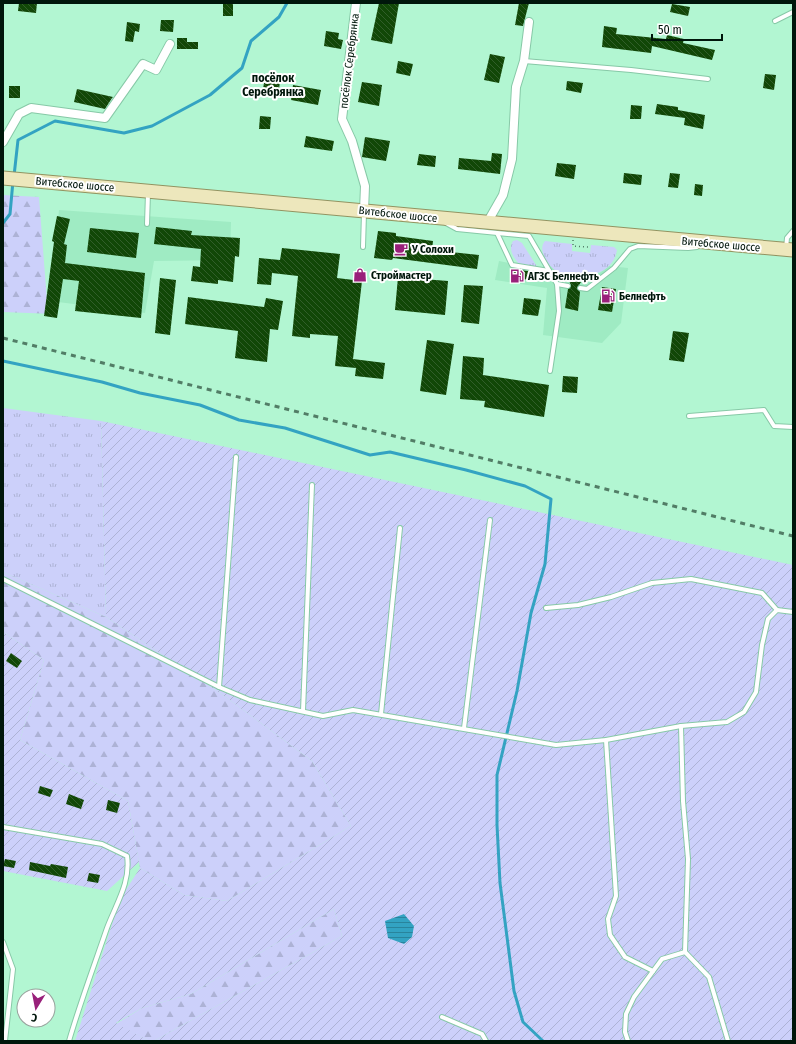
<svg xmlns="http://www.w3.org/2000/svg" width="796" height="1044" viewBox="0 0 796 1044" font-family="'Fira Sans Condensed',sans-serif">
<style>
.built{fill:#9febc3}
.grass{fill:url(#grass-tufts)}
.forest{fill:url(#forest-firs)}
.garden{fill:url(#garden-furrows)}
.water{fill:url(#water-rules)}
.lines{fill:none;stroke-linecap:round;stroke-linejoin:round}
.stream{stroke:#33a3c2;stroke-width:3}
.building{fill:url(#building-back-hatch)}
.lane-casing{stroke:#87c9a7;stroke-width:6}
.street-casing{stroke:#87c9a7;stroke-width:10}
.primary-casing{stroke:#929361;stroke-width:15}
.path{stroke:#527d67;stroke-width:1.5;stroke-dasharray:1 3;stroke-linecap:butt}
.lane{stroke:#fff;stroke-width:4}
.street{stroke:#fff;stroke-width:8}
.primary{stroke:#ede7bc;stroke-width:13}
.rail{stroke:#527d66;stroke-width:3;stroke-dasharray:5 5;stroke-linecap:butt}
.labels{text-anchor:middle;stroke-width:4;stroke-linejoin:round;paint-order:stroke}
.street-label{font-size:11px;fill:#00160b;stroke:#fff}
.poi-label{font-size:11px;font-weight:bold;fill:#00160b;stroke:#fff;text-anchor:start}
.neighbourhood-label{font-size:12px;font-weight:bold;fill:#00160b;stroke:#fff}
</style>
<defs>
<pattern id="grass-tufts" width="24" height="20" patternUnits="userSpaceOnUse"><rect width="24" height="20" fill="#ccd0fa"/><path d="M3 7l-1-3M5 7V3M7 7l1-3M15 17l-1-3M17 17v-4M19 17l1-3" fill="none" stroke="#adb2d5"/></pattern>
<pattern id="forest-firs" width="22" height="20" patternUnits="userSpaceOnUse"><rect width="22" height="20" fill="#ccd0fa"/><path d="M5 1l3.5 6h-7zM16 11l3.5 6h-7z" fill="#adb2d5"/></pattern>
<pattern id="garden-furrows" width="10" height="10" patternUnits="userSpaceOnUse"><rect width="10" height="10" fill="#ccd0fa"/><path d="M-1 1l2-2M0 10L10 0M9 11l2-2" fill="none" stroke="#adb2d5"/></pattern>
<pattern id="water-rules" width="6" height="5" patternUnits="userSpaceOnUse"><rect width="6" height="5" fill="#33a3c2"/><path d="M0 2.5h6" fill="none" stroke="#29849c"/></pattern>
<pattern id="building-back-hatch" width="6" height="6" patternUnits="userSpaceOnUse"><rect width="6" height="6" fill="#114707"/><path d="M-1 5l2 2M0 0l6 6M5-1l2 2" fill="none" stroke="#315e2a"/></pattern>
</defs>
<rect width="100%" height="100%" fill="#b2f6d2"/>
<g class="built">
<path d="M59 210 231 222 230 260 154 261 145 313 50 301Z"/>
<path d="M499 261 540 269 548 263 560 273 597 275 609 266 628 268 621 323 602 343 543 335 547 288 495 280Z"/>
</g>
<g class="grass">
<path d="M517 240 522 243 538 268 518 263C513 256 508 249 513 241Z"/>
<path d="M545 241 572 244V251L590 253 591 245 614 247 617 250C613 276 581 280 561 274 551 270 536 251 545 241Z"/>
<path d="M3 408 101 421 106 617 3 572Z"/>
</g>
<g class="forest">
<path d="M3 195 39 197 47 301 59 309 54 314 3 312Z"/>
<path d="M3 572 106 617 223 695 312 761 351 826 227 901 184 895 140 868 128 801 20 740 44 660 3 632Z"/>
<path d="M334 909 342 936 154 1041H149L116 1024 142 1008 191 994Z"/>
</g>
<g class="garden">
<path d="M101 421 793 565V1041H154L342 936 334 909 191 994 142 1008 116 1023 149 1041H75L120 899 140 868 184 895 227 901 351 826 312 761 223 695 106 617Z"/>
<path d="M3 632 44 660 20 740 128 801 139 862 107 891 3 871Z"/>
</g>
<path class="water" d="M404 914 414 926 412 937 404 944 388 938 385 921Z"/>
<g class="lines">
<g class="stream">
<path d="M14 176 18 140 55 121 124 133 152 126 210 95 242 68 251 41 279 17 287 3"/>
<path d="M3 223 10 214 13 181"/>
<path d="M3 361 102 382 140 393 200 405 239 420 285 428 370 455 390 452 466 470 525 486 551 499 545 564 531 613 517 691 497 775V825L500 883 514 991 523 1022 543 1041"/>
</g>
</g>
<g class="building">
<path d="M19 3H37L36 13 18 11Z"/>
<rect x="223" y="3" width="10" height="13"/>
<path d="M379 3H399L392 44 371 40Z"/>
<path d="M519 3H529L523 26 515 25Z"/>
<path d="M672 4 690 7 688 16 670 12Z"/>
<path d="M161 20H174L173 32 160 31Z"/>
<path d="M127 22 140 24 139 32 135 31 133 42 125 41Z"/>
<path d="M604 26 617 28 616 34 666 39 667 35 684 39 683 43 715 50 712 60 652 46 651 53 602 47Z"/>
<path d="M326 31 339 33 338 39 343 40 341 49 324 46Z"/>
<path d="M177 38H187V42H198V49H177Z"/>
<path d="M490 54 505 57 499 83 484 80Z"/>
<path d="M398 61 413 64 410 76 396 73Z"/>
<path d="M765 74 776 75 774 90 763 88Z"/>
<path d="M265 77 280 79 279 91 263 89Z"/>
<path d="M567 81 583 83 581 93 566 90Z"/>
<path d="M362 82 382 85 379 106 358 102Z"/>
<path d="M293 85 321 90 318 105 291 100Z"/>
<rect x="9" y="86" width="11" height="12"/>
<path d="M77 89 113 97 112 98 105 109 74 102Z"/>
<path d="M657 104 678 107V110L705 115 703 129 684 125 685 118 655 114Z"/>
<path d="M631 105 642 106 641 119H630Z"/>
<path d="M260 116 271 117 270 129H259Z"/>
<path d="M306 136 334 141 332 151 304 147Z"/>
<path d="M365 137 390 141 386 161 362 157Z"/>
<path d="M492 153 502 154 500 174 458 169 459 158 491 161Z"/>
<path d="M419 154 436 156 435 167 417 165Z"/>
<path d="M557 163 576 165 574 179 555 176Z"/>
<path d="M624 173 642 175 641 185 623 183Z"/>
<path d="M670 173 680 174 678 188 668 187Z"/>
<path d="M695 184 703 185 702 196 694 195Z"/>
<path d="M57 216 70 219 64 244 67 245 65 263 145 273 141 318 75 311 79 281 63 279 57 318 44 316 54 242 52 241Z"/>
<path d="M156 227 192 231 191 235 240 238 239 257 235 256 233 282 218 280V284L191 281 193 266 200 267 201 249 154 244Z"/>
<path d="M90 228 139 233 136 258 87 252Z"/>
<path d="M378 231 396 233V236L433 241 432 250 479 255 477 269 393 258 392 260 374 258Z"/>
<path d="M282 248 340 254 337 278 362 281 353 359 385 363 383 379 355 376 356 368 335 366 338 336 310 334V338L292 336 298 276 272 273 271 285 257 284 259 258 280 260Z"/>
<path d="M512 269 536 272 534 281 511 277Z"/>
<path d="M398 277 448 281 445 315 395 310Z"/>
<path d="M160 278 176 280 170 335 155 333Z"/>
<path d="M569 280 581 282 577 288 580 292 578 311 565 308 568 289 571 286Z"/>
<path d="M464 285 483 286 479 324 461 322Z"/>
<path d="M602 287 616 289 612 312 598 310Z"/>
<path d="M188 297 264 307 266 298 283 301 278 330 270 329 267 362 235 358 238 331 185 324Z"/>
<path d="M524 298 541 300 538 316 522 314Z"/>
<path d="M673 331 689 333 684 362 669 360Z"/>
<path d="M427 340 454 344 446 395 420 391Z"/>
<path d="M463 356 484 358 483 375 549 385 544 417 484 407 485 401 460 399Z"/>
<path d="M563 376 578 377 577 393 562 392Z"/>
<path d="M11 653 22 661 17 668 6 661Z"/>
<path d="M40 786 53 790 50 797 38 793Z"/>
<path d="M69 794 84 800 81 809 66 804Z"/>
<path d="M108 800 120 803 117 813 106 810Z"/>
<path d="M5 859 16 861 14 868 3 866Z"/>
<path d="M30 862 50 866 51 864 68 867 66 878 29 870Z"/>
<path d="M89 873 100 875 98 883 87 881Z"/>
</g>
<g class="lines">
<g class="lane-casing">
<g id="lane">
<path d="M775 21 793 12"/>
<path d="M524 61 631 70 708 79"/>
<path d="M446 223 457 229 529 236 557 284 568 286"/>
<path d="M147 224 148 193"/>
<path d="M497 233 512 265 549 271"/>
<path d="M363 247 364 213"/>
<path d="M786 248 787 238 793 231"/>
<path d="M580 288 587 289 614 268 630 249 638 246 688 248 697 247"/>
<path d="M550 371 559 311 557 284"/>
<path d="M689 416 764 410 774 426 793 427"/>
<path d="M3 579 219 687 250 700 323 716 353 710 556 745 606 740 681 726 727 722 744 712 756 692 762 645 768 619 777 610 793 612"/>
<path d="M546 608 578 605 611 597 652 583 691 579 762 593 777 610"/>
<path d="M219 687 236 457"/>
<path d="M303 711 312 485"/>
<path d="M381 714 400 528"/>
<path d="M681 726 683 801 688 859 685 952 709 977 728 1041"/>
<path d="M464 728 490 520"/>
<path d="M606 740 616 896 608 919 610 935 625 957 653 971"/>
<path d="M3 827 102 844 127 856C131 882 116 904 107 928 94 966 80 1003 69 1041"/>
<path d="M3 942 13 969 5 1041"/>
<path d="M442 1017 482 1034 486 1041"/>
<path d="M628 1041 625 1032 626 1014 634 997 662 959 685 952"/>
</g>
</g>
<g class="street-casing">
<g id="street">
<path d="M356 3 342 119 352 141 365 186 364 211"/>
<path d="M3 142 19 114 31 108 105 118 143 64 156 70 170 44"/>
<path d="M487 223 503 195 512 159 516 87 524 61 529 22"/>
</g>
</g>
<g class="primary-casing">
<path id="primary" d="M3 178 793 250"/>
</g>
<path class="path" d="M573 240V246L588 247"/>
<use href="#lane" class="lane"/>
<use href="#street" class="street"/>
<use href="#primary" class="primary"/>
<path class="rail" d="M3 338 793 536"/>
</g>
<defs>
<g id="cafe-bare" transform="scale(1.08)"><path d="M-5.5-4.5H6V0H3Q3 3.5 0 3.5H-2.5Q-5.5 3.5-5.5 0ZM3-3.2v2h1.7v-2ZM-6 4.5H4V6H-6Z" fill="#99207a" stroke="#fff" stroke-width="2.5" paint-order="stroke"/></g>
<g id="shop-bare" transform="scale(1.08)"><path d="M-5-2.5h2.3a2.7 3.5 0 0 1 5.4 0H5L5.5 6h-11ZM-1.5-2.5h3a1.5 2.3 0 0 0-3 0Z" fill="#99207a" stroke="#fff" stroke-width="2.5" paint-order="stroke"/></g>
<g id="fuel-bare" transform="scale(1.08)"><path d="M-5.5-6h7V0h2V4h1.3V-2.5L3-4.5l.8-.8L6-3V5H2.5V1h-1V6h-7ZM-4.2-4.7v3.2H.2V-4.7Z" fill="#99207a" stroke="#fff" stroke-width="2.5" paint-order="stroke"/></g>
</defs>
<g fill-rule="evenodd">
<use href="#cafe-bare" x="401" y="249"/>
<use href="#shop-bare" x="360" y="275"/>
<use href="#fuel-bare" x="517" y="276"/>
<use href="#fuel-bare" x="608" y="296"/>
</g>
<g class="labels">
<g class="street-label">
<text transform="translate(349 61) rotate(-83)" y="4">посёлок Серебрянка</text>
<text transform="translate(75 184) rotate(5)" y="4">Витебское шоссе</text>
<text transform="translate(398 214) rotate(6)" y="4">Витебское шоссе</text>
<text transform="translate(721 244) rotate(5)" y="4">Витебское шоссе</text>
</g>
<g class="poi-label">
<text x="412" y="253">У Солохи</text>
<text x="371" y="279">Строймастер</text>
<text x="528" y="280">АГЗС Белнефть</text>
<text x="619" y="300">Белнефть</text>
</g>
<g class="neighbourhood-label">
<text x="273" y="82">посёлок<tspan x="273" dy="14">Серебрянка</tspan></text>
</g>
</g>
<rect width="796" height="1044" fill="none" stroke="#00160b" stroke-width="8"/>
<g transform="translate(36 1008) rotate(190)"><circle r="19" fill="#ffffff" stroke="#99a29d"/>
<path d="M0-3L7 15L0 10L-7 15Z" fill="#99207a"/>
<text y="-6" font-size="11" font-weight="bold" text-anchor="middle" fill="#00160b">С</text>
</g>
<path d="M652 34v6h70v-6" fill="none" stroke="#00160b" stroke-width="2"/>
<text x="658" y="34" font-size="12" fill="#00160b" stroke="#ffffff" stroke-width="3" paint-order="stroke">50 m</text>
</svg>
